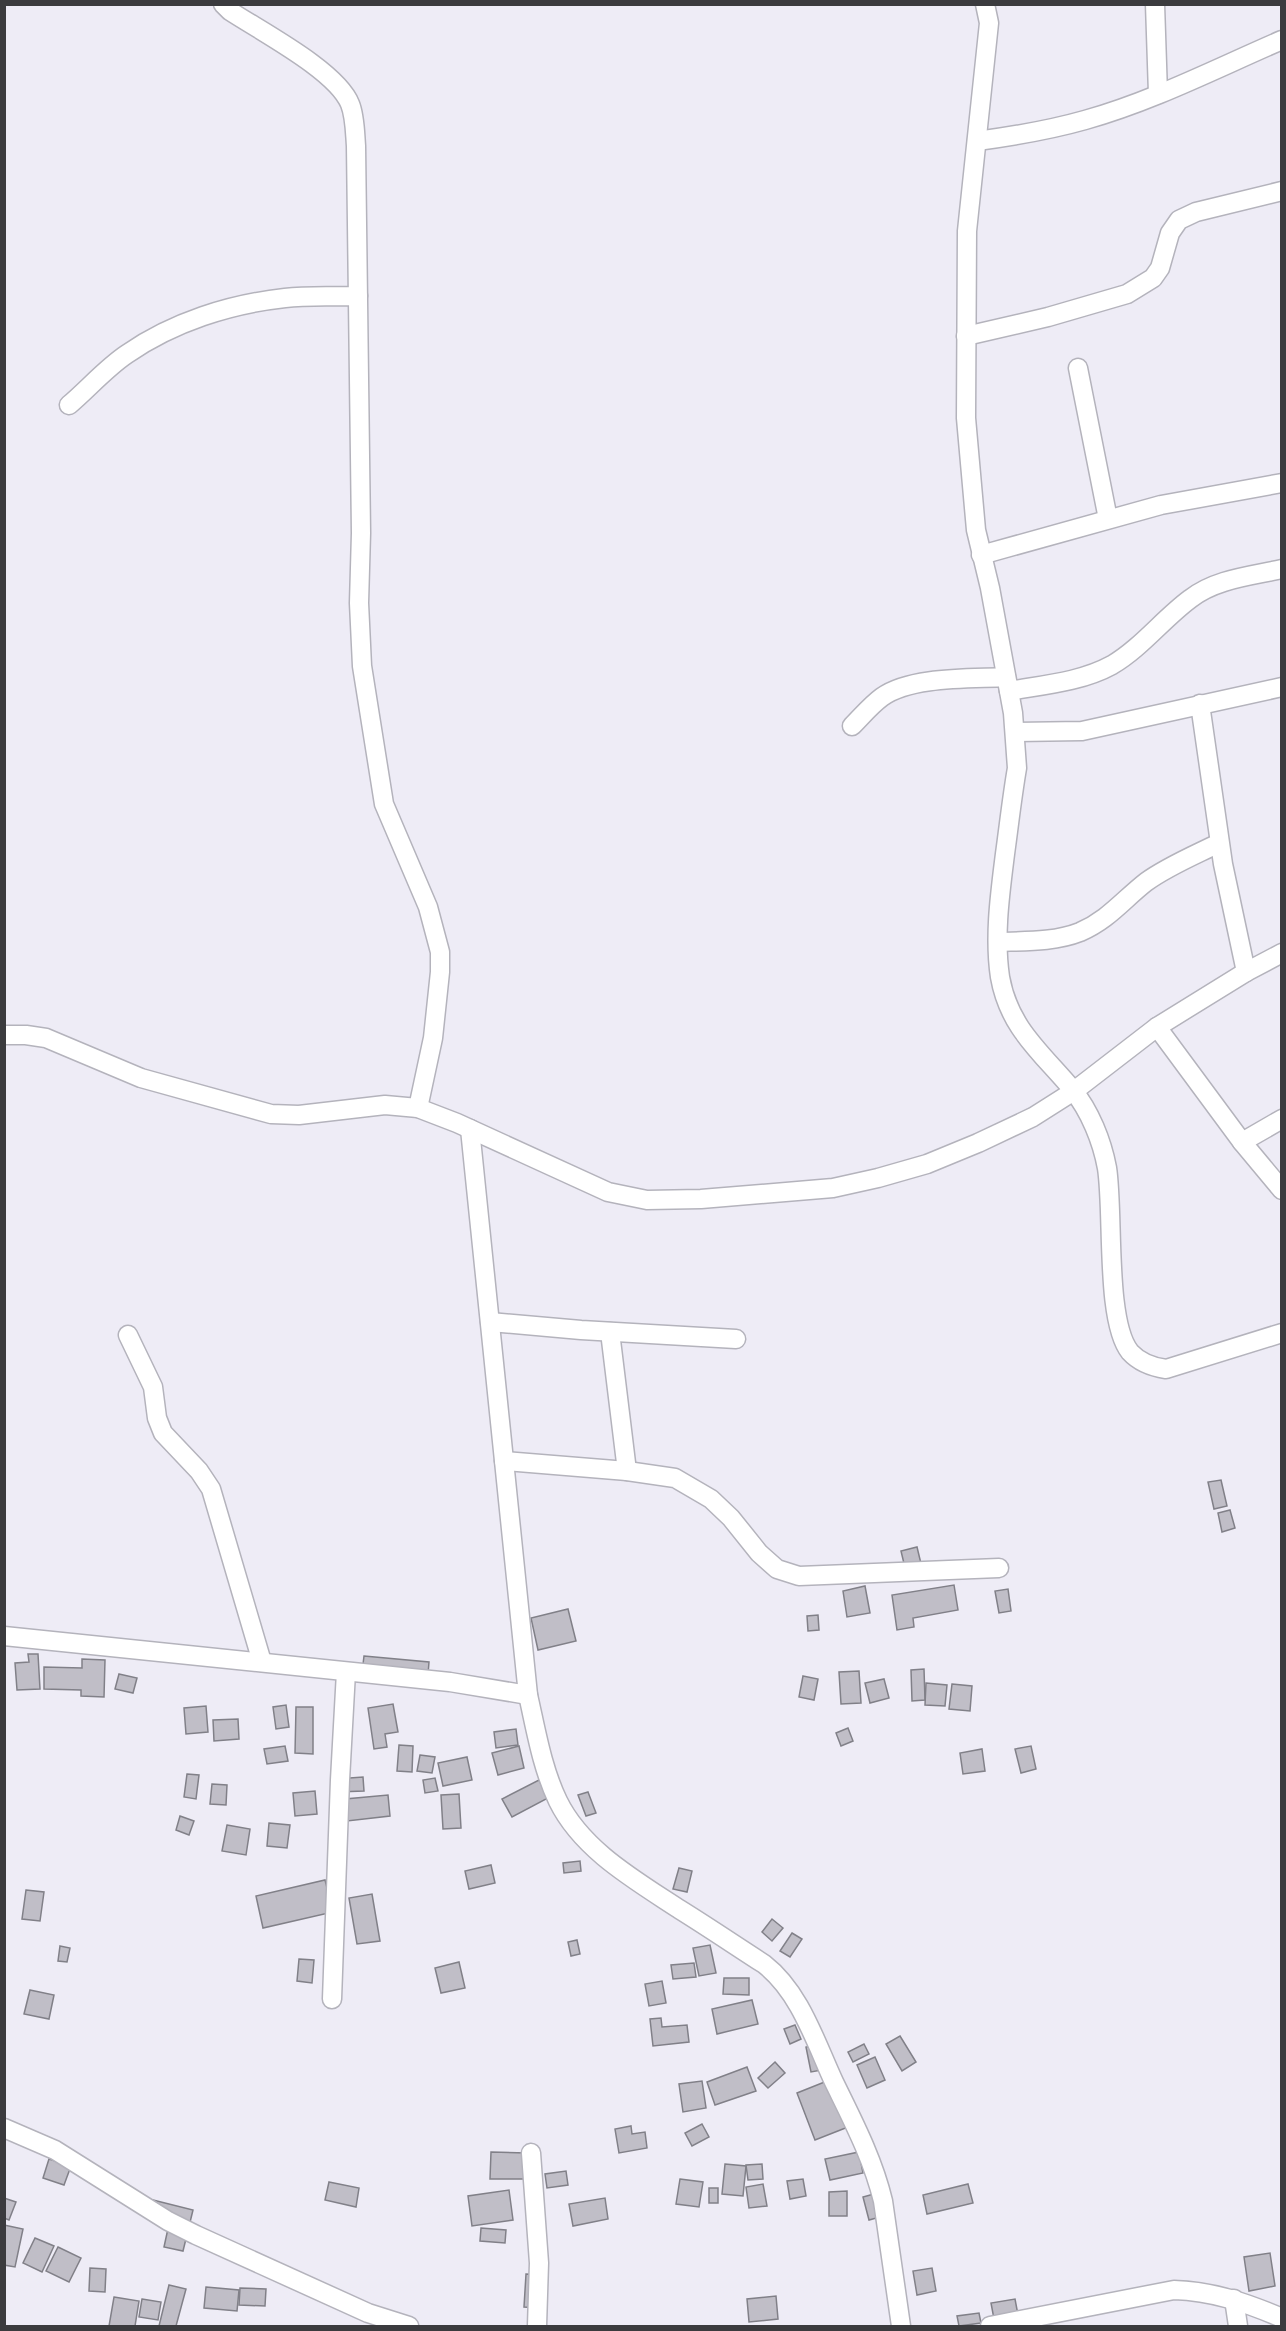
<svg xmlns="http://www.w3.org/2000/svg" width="1286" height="2331" viewBox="0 0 1286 2331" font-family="'Work Sans',sans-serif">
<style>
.building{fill:#c0bec7;stroke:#818088;stroke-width:1.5}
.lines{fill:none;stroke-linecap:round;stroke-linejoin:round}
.minor-casing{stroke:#b4b3bc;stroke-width:21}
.minor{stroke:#fff;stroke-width:18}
</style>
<rect width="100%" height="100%" fill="#eeecf6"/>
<g class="building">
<path d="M1221 1480 1227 1506 1214 1509 1208 1482Z"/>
<path d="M1230 1510 1235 1528 1222 1532 1218 1513Z"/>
<path d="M917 1547 923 1572 907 1576 901 1551Z"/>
<path d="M954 1585 958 1610 913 1618 914 1627 897 1630 892 1595Z"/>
<path d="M865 1586 870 1613 847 1617 843 1591Z"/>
<path d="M1008 1589 1011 1611 999 1613 995 1591Z"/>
<path d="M568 1609 576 1641 538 1650 531 1618Z"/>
<path d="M818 1615 819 1630 808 1631 807 1616Z"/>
<path d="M28 1654H38L40 1689 17 1690 15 1663 29 1662Z"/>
<path d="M364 1656 429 1662 427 1687 361 1681Z"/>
<path d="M82 1659 105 1660 104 1697 81 1696V1690L44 1689V1667L82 1668Z"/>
<path d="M924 1669 925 1700 912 1701 911 1670Z"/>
<path d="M859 1671 861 1703 841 1704 839 1672Z"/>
<path d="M119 1674 137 1678 133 1693 115 1689Z"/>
<path d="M803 1676 818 1679 814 1700 799 1697Z"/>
<path d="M884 1679 889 1698 870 1703 865 1683Z"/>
<path d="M926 1683 947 1685 945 1706 925 1705Z"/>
<path d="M952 1684 972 1686 970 1711 949 1709Z"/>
<path d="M393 1704 398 1732 385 1734 387 1747 374 1749 368 1708Z"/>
<path d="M286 1705 289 1727 276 1729 273 1707Z"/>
<path d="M206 1706 208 1732 186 1734 184 1708Z"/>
<path d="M296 1707H313V1754L295 1753Z"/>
<path d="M238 1719 239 1739 214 1741 213 1720Z"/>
<path d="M848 1728 853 1741 841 1746 836 1733Z"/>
<path d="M516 1729 518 1745 496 1748 494 1732Z"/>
<path d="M399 1745 413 1746 412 1772 397 1771Z"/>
<path d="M285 1746 288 1761 267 1764 264 1749Z"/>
<path d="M519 1746 524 1768 498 1775 492 1753Z"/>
<path d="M1031 1746 1036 1769 1021 1773 1015 1749Z"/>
<path d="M982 1749 985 1771 963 1774 960 1753Z"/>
<path d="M420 1755 435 1757 432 1773 417 1771Z"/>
<path d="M467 1757 472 1780 443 1786 438 1763Z"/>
<path d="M187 1774 199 1775 196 1799 184 1797Z"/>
<path d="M363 1777 364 1791 337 1792 336 1779Z"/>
<path d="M435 1778 438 1791 425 1793 423 1780Z"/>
<path d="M539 1780 548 1798 512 1817 502 1799Z"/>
<path d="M212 1784 227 1785 226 1805 210 1804Z"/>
<path d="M315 1791 317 1814 295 1816 293 1793Z"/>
<path d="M588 1792 596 1813 586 1816 578 1795Z"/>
<path d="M459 1794 461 1828 443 1829 441 1795Z"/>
<path d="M388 1795 390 1816 347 1821 345 1799Z"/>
<path d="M180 1816 194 1821 189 1835 176 1830Z"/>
<path d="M269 1823 290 1825 287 1848 267 1846Z"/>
<path d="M227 1825 250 1829 246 1855 222 1851Z"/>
<path d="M580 1861 581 1871 564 1873 563 1863Z"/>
<path d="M491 1865 495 1883 469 1889 465 1871Z"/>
<path d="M679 1868 692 1871 687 1892 673 1889Z"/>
<path d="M325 1880 333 1912 263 1928 256 1896Z"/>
<path d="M26 1890 44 1892 40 1921 22 1919Z"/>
<path d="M372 1894 380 1941 357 1944 349 1898Z"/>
<path d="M772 1919 783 1928 772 1941 762 1932Z"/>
<path d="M792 1933 802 1939 790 1957 780 1951Z"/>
<path d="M577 1940 580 1954 571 1956 568 1942Z"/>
<path d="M710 1945 716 1973 699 1976 693 1948Z"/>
<path d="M60 1946 70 1948 67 1962 58 1961Z"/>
<path d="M299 1959 314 1960 312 1983 297 1981Z"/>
<path d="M459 1962 465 1988 441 1993 435 1968Z"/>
<path d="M694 1963 696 1977 673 1979 671 1965Z"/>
<path d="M724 1978H749V1995L723 1994Z"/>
<path d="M662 1981 666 2003 649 2006 645 1984Z"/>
<path d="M30 1990 54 1995 49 2019 24 2014Z"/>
<path d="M752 2000 758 2024 717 2034 712 2009Z"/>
<path d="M661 2018 662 2027 687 2025 689 2042 653 2046 650 2019Z"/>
<path d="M795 2025 801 2039 790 2044 784 2029Z"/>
<path d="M900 2036 916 2062 902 2071 886 2044Z"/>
<path d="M864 2044 869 2054 853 2062 848 2052Z"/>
<path d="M817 2045 822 2070 811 2072 806 2047Z"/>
<path d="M875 2057 885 2080 867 2088 857 2065Z"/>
<path d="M775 2062 785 2073 768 2088 758 2078Z"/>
<path d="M747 2067 756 2091 715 2105 707 2082Z"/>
<path d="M832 2079 848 2127 815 2140 797 2093Z"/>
<path d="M702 2081 706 2108 683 2112 679 2084Z"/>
<path d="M702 2124 709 2137 692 2146 685 2133Z"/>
<path d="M631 2126 632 2134 645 2132 647 2148 619 2153 615 2129Z"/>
<path d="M491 2152 526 2153 525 2179H490Z"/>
<path d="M859 2152 863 2173 830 2180 825 2159Z"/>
<path d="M49 2159 71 2166 64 2185 43 2178Z"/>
<path d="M725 2164 746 2166 743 2196 722 2194Z"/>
<path d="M762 2164 763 2179 748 2180 746 2165Z"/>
<path d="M566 2171 568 2185 547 2188 545 2174Z"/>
<path d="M680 2179 703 2182 699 2207 676 2204Z"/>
<path d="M803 2179 806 2196 790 2199 787 2181Z"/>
<path d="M329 2182 359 2188 356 2207 325 2200Z"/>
<path d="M763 2184 767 2206 749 2208 746 2187Z"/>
<path d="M968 2184 973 2203 927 2214 923 2195Z"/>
<rect x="709" y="2188" width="9" height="15"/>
<path d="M509 2190 513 2220 472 2226 468 2196Z"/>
<path d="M847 2191V2216H829V2192Z"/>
<path d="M874 2194 880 2217 869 2220 863 2197Z"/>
<path d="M4 2198 16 2202 9 2220 4 2218Z"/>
<path d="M605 2198 608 2219 573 2226 569 2204Z"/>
<path d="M153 2200 193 2210 183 2251 164 2247 169 2224 148 2219Z"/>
<path d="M4 2225 23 2229 15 2267 4 2265Z"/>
<path d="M481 2228 506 2230 505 2243 480 2241Z"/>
<path d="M35 2238 54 2246 42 2272 23 2263Z"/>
<path d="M58 2247 81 2258 69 2282 46 2271Z"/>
<path d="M1270 2253 1275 2286 1249 2291 1244 2257Z"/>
<path d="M90 2268 106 2269 105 2292 89 2291Z"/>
<path d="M932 2268 936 2291 917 2295 913 2271Z"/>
<path d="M526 2274 541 2275 540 2308 524 2307Z"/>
<path d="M169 2285 186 2289 176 2326H159Z"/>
<path d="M206 2287 239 2290 237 2311 204 2308Z"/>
<path d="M240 2288 266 2289 265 2306 239 2305Z"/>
<path d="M776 2296 778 2319 749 2322 747 2299Z"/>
<path d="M114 2297 139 2301 135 2326H109Z"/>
<path d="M142 2299 161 2302 158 2320 139 2317Z"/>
<path d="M1015 2299 1018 2315 994 2319 991 2303Z"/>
<path d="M979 2313 981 2323 959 2326 957 2316Z"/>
</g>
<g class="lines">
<g class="minor-casing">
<g id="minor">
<path d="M223 4 230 11C262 32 337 71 350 104 355 116 355 133 356 146L361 533 359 603 362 666 384 804 428 907 440 952V972L433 1038 418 1108"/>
<path d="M985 4 989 23 967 231 966 418 976 530 990 588 1013 713 1017 768C1012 797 1009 825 1005 854 1000 894 994 936 1000 977 1009 1028 1041 1052 1072 1089 1090 1111 1102 1141 1107 1168 1114 1212 1105 1321 1130 1352 1140 1363 1152 1367 1166 1369L1282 1333"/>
<path d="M1155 4 1158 94"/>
<path d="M977 141C1014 136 1050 130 1085 120 1153 101 1217 68 1282 40"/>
<path d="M966 336 1048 317 1127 294 1153 278 1160 268 1170 233 1179 220 1196 212 1282 191"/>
<path d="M1078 368 1108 519"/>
<path d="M69 405C88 389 106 368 127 354 173 322 230 304 285 298 309 295 334 297 358 296"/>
<path d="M981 555 1161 505 1282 483"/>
<path d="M1009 691C1043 685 1081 682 1112 665 1141 648 1163 619 1190 599 1215 579 1251 576 1282 569"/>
<path d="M1200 704 1223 864 1246 972"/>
<path d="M852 726C862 716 871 705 882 697 911 676 972 679 1006 677"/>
<path d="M1016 732 1082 731 1282 687"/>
<path d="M998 942C1025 941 1055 942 1080 932 1108 920 1123 900 1146 882 1168 866 1195 855 1219 843"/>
<path d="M1157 1027 1242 1142 1282 1190"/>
<path d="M4 1035H26L46 1038 141 1078 271 1114 299 1115 385 1105 418 1108 457 1123 608 1192 647 1200 701 1199 833 1188 878 1178 927 1164 978 1143 1033 1117 1074 1091 1157 1027 1246 972 1282 953"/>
<path d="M470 1129 528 1695C536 1730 542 1768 558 1801 582 1850 635 1880 679 1909 708 1927 736 1946 764 1964 800 1992 815 2041 834 2082 853 2121 873 2159 883 2201L901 2326"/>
<path d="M1242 1142 1282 1119"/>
<path d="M490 1322 581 1330 736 1339"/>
<path d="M610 1332 627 1471"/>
<path d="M128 1335 153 1387 157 1418 163 1433 199 1471 211 1489 262 1662"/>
<path d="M504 1461 627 1471 675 1478 711 1499 731 1518 759 1553 777 1569 799 1576 999 1568"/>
<path d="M4 1636 450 1682 528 1695"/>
<path d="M332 1999 340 1780 346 1672"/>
<path d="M4 2128 55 2150 168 2221 196 2235 368 2313 409 2326"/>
<path d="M531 2153 539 2263 537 2326"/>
<path d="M1234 2299 1238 2326"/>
<path d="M990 2326 1174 2290C1212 2291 1247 2303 1282 2318"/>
</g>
</g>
<use href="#minor" class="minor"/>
</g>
<rect width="1286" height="2331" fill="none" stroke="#3b3b3e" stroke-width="12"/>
</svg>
